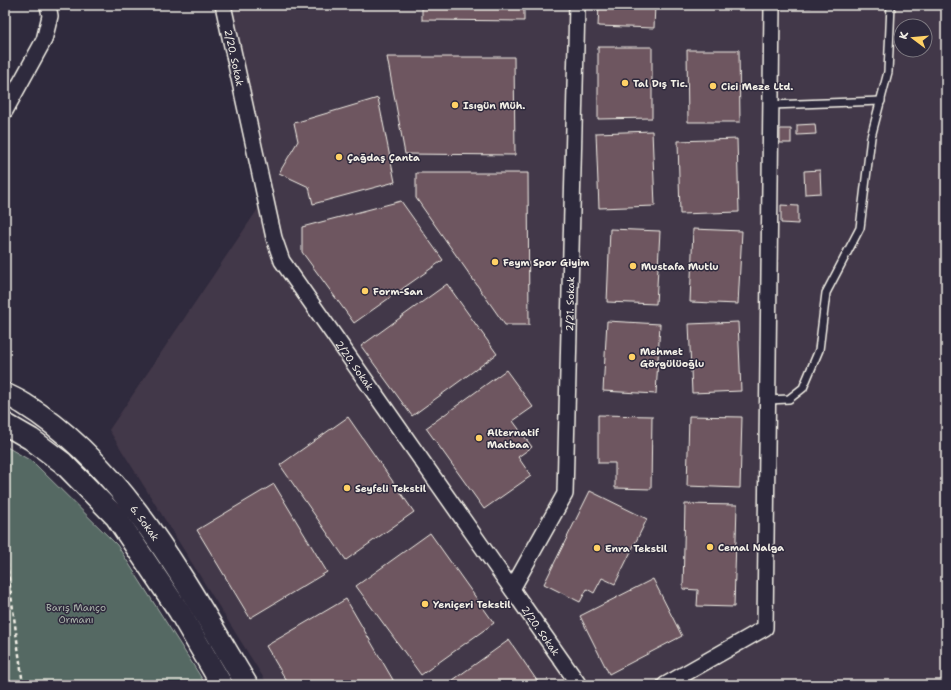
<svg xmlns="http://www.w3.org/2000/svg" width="951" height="690" viewBox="0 0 951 690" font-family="'Shantell Sans',sans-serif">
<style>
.built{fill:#423748;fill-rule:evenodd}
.green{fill:#546963;stroke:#a4ada6}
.building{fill:#6e5661;stroke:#f4f1e8}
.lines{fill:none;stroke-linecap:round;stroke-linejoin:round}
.service-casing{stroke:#f4f1e8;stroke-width:10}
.minor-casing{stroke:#f4f1e8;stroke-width:18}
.secondary-casing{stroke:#f4f1e8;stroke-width:24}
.path{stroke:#f4f1e8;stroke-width:2.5;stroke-dasharray:4 3;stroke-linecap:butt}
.service{stroke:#2f2a3d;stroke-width:7}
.minor{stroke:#2f2a3d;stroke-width:15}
.secondary{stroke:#2f2a3d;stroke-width:21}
.poi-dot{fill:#ffd166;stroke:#2f2a3d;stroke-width:1.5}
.labels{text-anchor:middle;stroke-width:3;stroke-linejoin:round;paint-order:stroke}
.street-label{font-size:10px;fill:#f4f1e8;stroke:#2f2a3d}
.poi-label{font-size:10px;font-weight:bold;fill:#f4f1e8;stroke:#2f2a3d;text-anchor:start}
.park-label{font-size:10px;fill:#acb4ac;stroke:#2f2a3d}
</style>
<rect width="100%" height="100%" fill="#2f2a3d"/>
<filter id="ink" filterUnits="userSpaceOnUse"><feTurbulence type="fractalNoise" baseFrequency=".025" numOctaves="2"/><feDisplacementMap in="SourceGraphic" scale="8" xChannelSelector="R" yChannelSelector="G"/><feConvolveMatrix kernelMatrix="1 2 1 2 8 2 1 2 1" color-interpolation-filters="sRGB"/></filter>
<g filter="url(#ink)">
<path class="built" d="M218 5H946V685H268L109 430 264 200ZM901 26H925V50H901Z"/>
<path class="green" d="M5 446 33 462 117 545 206 685H5Z"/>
<g class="building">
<path d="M422 5H524V21L422 20Z"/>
<path d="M599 5H655L654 28 598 26Z"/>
<rect x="790" y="5" width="21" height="2"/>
<path d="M598 47H652V118L598 119Z"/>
<path d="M687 50H739L740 122H688Z"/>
<path d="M387 57H514L515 155 405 154Z"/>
<path d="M378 98 395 182 313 204 309 187 279 173 298 141 294 123Z"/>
<path d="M815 124 816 134 797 135V125Z"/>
<rect x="780" y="129" width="11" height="14"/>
<path d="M652 131 655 206 599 208 596 133Z"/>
<path d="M737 139 739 212 680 214 678 141Z"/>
<path d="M820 170 821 193 805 194 804 171Z"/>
<path d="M416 173H528L529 325H505L416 198Z"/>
<path d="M401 201 443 260 354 323 302 252V227Z"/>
<path d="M781 205 798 206V224L781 223Z"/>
<path d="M610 229 660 231 656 304 607 302Z"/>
<path d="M693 229 742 231 738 304 690 302Z"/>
<path d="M447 284 497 354 412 416 361 346Z"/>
<path d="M607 321 660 324 656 394 603 391Z"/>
<path d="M738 322 741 391 692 393 689 324Z"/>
<path d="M506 370 533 407 513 421 532 447 518 457 531 476 484 509 426 428Z"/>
<path d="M598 415 652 416 651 489 615 488V463H598Z"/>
<path d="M689 416 742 417 740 488 687 486Z"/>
<path d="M348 417 414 512 346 560 280 465Z"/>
<path d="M274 484 327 572 250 618 197 530Z"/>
<path d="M590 491 647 519 615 584 602 578 594 593 587 589 580 602 544 584Z"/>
<path d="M685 504 737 505 734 607 697 606 698 590 683 589Z"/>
<path d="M430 533 494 623 421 675 356 586Z"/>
<path d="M653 579 682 636 609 674 580 616Z"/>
<path d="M346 599 396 685H289L266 646Z"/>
<path d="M509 640 540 685H446Z"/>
</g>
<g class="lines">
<g class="service-casing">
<g id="service">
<path d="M771 105 881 101"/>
<path d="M768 400 789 399 803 388 819 350 826 293 860 228 871 137 888 72 891 5"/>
</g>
</g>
<g class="minor-casing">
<g id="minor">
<path id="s1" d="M223 5 274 238 282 261 579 685"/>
<path d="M5 111 44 40 50 16 48 5"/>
<path id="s2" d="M512 589 565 494 577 5"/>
<path d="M665 685 765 628 772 5"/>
</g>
</g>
<g class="secondary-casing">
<g id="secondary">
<path id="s3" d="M5 394C11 397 18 400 24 404 125 466 187 586 247 685"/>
<path d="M5 424 31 439 63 463 116 517 179 611 222 685"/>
</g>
</g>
<path class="path" d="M5 549 23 685"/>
<use href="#service" class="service"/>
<use href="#minor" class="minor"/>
<use href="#secondary" class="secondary"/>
</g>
</g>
<g class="poi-dot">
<circle cx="625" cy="83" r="4"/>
<circle cx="713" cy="86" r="4"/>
<circle cx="455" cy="105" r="4"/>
<circle cx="339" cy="157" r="4"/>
<circle cx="495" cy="262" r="4"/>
<circle cx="633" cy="266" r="4"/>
<circle cx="365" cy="291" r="4"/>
<circle cx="632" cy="357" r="4"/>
<circle cx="479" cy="438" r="4"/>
<circle cx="347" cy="488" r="4"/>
<circle cx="710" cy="547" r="4"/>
<circle cx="597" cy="548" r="4"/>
<circle cx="425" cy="604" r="4"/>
</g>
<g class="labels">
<g class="street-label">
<text dy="4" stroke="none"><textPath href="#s1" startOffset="54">2/20. Sokak</textPath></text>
<text dy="4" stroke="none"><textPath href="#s2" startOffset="299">2/21. Sokak</textPath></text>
<text dy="4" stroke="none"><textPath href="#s1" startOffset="390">2/20. Sokak</textPath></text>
<text dy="4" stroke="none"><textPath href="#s3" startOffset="192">6. Sokak</textPath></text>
<text dy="4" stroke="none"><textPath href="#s1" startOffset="714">2/20. Sokak</textPath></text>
</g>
<g class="poi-label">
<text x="633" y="87">Tal Dış Tic.</text>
<text x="721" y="90">Cici Meze Ltd.</text>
<text x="463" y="109">Isıgün Müh.</text>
<text x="347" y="161">Çağdaş Çanta</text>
<text x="503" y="266">Feym Spor Giyim</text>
<text x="641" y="270">Mustafa Mutlu</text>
<text x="373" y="295">Form-San</text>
<text x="640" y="355">Mehmet<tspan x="640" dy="12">Görgülüoğlu</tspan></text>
<text x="487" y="436">Alternatif<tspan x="487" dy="12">Matbaa</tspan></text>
<text x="355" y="492">Seyfeli Tekstil</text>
<text x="718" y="551">Cemal Nalga</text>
<text x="605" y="552">Enra Tekstil</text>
<text x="433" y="608">Yeniçeri Tekstil</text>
</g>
<g class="park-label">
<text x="76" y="611">Barış Manço<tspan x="76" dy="12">Ormanı</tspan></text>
</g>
</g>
<rect width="951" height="690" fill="none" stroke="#2f2a3d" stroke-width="20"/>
<rect x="10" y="10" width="931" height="670" fill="none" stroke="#f4f1e8" stroke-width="1.5" filter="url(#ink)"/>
<g transform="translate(913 38) rotate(286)"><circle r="19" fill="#2f2a3d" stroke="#7e7a81"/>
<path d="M0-3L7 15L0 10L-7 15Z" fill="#ffd166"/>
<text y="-6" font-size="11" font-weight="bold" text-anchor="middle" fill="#f4f1e8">K</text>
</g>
</svg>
